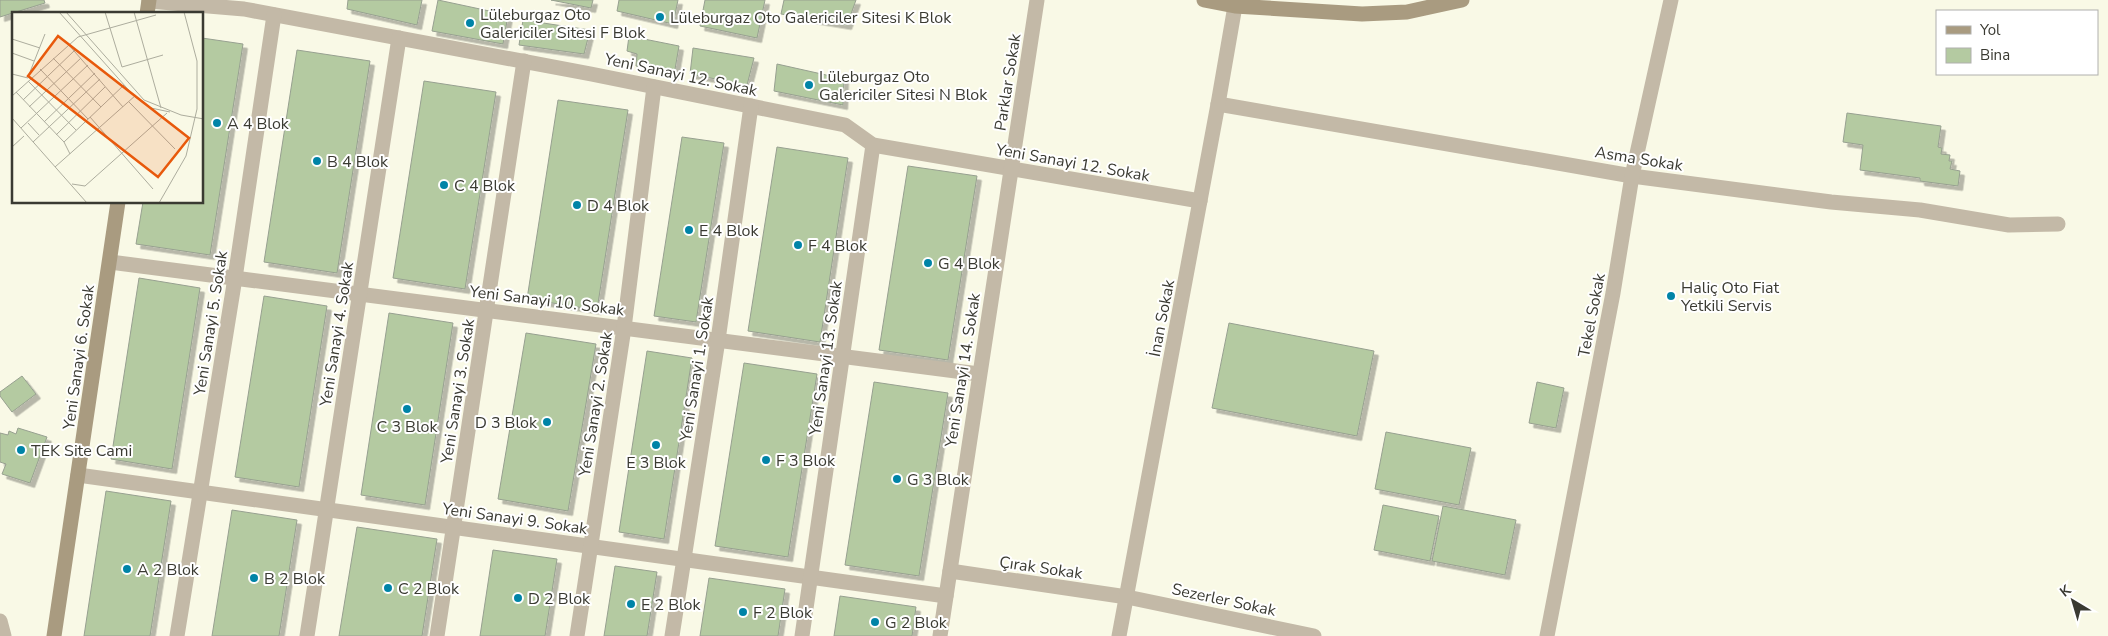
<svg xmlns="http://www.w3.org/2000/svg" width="2108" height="636" viewBox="0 0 2108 636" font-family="'Nunito Sans',sans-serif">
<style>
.building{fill:#b4caa1;stroke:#97a090;filter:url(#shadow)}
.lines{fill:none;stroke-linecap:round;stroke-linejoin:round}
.street{stroke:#c3b9a7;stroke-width:15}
.secondary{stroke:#a99b80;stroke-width:15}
.poi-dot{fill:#0084a7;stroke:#fff;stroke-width:2}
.labels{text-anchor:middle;stroke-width:4;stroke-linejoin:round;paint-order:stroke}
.poi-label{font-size:16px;fill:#3a3a32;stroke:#fff;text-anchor:start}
.street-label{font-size:16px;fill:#3a3a32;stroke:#fff}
.inset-road{fill:none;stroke:#adad9e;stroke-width:1}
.view{fill:#e8590c;fill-opacity:0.15;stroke:#e8590c;stroke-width:2.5}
.inset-edge{fill:none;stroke:#3a3a32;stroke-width:2.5}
</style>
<defs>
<filter id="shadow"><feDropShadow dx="4.5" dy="4.5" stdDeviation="0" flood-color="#0004"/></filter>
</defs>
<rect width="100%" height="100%" fill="#f9f9e6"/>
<g class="building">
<path d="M0 0H44L45 3 0 17Z"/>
<path d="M348 0H422L417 25 347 9Z"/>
<path d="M438 0 508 15 503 44 432 31Z"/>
<path d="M551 0H593L591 8Z"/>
<path d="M619 0H678L673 24 617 11Z"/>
<path d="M705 0H765L757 38 700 26Z"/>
<path d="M784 0H856L847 25 781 14Z"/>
<path d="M523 20 590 30 584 54 519 45Z"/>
<path d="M629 36 679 46 674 75 636 66 637 54 627 51Z"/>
<path d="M202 38 243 44 210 255 136 244 143 202H202Z"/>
<path d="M693 48 754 58 747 85 690 74Z"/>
<path d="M297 50 370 61 337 273 264 262Z"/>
<path d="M777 64 844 79 843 105 774 91Z"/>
<path d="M424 81 496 92 465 289 393 278Z"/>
<path d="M558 100 628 110 597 310 527 299Z"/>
<path d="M1847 113 1941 126 1938 147 1942 148 1941 154 1950 155 1949 161H1952L1950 169 1960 171 1958 186 1920 181V178L1860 170 1863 145 1843 142Z"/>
<path d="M682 137 724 143 696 322 654 316Z"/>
<path d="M777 147 848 158 820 342 748 331Z"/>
<path d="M908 166 977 176 948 360 879 350Z"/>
<path d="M139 278 200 288 172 469 111 459Z"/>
<path d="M264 296 327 306 299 487 235 477Z"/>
<path d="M389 313 453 323 425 505 361 495Z"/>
<path d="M1229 323 1374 351 1357 436 1212 408Z"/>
<path d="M526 333 596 344 568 511 498 499Z"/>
<path d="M647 351 692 358 664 539 619 532Z"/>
<path d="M744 363 817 374 788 557 715 546Z"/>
<path d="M22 376 36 394 12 412 0 396V392Z"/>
<path d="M874 382 948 393 919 576 845 565Z"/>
<path d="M1537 382 1564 388 1556 428 1529 423Z"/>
<path d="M18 428 47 437 30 483 2 474 6 464 0 462V433L8 435 9 431 16 434Z"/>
<path d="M1386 432 1471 448 1459 505 1375 489Z"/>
<path d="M106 491 171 501 150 636H84Z"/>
<path d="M1383 505 1439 516 1430 561 1374 550Z"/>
<path d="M1443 506 1516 520 1505 575 1432 561Z"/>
<path d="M232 510 297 520 279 636H212Z"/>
<path d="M357 527 437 539 422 636H339Z"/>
<path d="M493 550 557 559 545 636H480Z"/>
<path d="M615 566 657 572 647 636H604Z"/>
<path d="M709 578 785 589 778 636H700Z"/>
<path d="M840 596 916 607 912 636H834Z"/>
</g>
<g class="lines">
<g class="street">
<path d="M149 1 244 9 591 74 845 125 873 145 1200 201"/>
<path d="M1218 104 1632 176 1831 202 1920 210 2009 225 2058 224"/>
<path d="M110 262 979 374"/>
<path d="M78 475 946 596"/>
<path d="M950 571 1127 597 1314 636"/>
<path d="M0 621 4 636"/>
<path d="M177 636 235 278 274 15"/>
<path d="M307 636 399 38"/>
<path d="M437 636 524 61"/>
<path d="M577 636 624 328 654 87"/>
<path d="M672 636 718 340 751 106"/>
<path d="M802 636 873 145"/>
<path d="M940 636 1037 0"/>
<path d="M1119 636 1218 104 1235 6"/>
<path d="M1547 636 1613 293 1632 176 1671 0"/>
</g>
<g class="secondary">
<path d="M1204 0 1235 6 1362 14 1407 12 1462 0"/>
<path d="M147 14 149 0"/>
<path d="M54 636 118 202"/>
</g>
</g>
<g class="poi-dot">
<circle cx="660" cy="17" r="5"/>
<circle cx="470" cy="23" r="5"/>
<circle cx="809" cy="85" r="5"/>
<circle cx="217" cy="123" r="5"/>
<circle cx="317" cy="161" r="5"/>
<circle cx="444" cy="185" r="5"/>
<circle cx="577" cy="205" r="5"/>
<circle cx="689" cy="230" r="5"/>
<circle cx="798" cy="245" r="5"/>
<circle cx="928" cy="263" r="5"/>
<circle cx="1671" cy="296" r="5"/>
<circle cx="407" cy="409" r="5"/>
<circle cx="547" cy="422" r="5"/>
<circle cx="656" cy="445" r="5"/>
<circle cx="21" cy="450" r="5"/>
<circle cx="766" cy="460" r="5"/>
<circle cx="897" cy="479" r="5"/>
<circle cx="127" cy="569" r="5"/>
<circle cx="254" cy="578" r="5"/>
<circle cx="388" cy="588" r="5"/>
<circle cx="518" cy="598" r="5"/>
<circle cx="631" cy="604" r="5"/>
<circle cx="743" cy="612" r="5"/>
<circle cx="875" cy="622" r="5"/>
</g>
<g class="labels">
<g class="poi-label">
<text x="480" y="20">Lüleburgaz Oto<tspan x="480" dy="18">Galericiler Sitesi F Blok</tspan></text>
<text x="670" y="23">Lüleburgaz Oto Galericiler Sitesi K Blok</text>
<text x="819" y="82">Lüleburgaz Oto<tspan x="819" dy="18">Galericiler Sitesi N Blok</tspan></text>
<text x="227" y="129">A 4 Blok</text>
<text x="327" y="167">B 4 Blok</text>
<text x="454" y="191">C 4 Blok</text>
<text x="587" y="211">D 4 Blok</text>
<text x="699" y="236">E 4 Blok</text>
<text x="808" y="251">F 4 Blok</text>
<text x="938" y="269">G 4 Blok</text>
<text x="1681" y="293">Haliç Oto Fiat<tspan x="1681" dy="18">Yetkili Servis</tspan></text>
<text x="537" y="428" text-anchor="end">D 3 Blok</text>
<text x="407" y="432" text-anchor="middle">C 3 Blok</text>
<text x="31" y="456">TEK Site Cami</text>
<text x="776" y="466">F 3 Blok</text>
<text x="656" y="468" text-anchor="middle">E 3 Blok</text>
<text x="907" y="485">G 3 Blok</text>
<text x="137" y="575">A 2 Blok</text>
<text x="264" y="584">B 2 Blok</text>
<text x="398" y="594">C 2 Blok</text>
<text x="528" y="604">D 2 Blok</text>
<text x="641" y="610">E 2 Blok</text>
<text x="753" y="618">F 2 Blok</text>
<text x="885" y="628">G 2 Blok</text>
</g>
<g class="street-label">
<text transform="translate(681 74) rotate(12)" y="6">Yeni Sanayi 12. Sokak</text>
<text transform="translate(1007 82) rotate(-81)" y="6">Parklar Sokak</text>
<text transform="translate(1639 158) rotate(9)" y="6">Asma Sokak</text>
<text transform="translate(1073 162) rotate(10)" y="6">Yeni Sanayi 12. Sokak</text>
<text transform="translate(547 300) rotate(7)" y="6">Yeni Sanayi 10. Sokak</text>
<text transform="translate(1591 315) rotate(-79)" y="6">Tekel Sokak</text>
<text transform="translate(1161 318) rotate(-79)" y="6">İnan Sokak</text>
<text transform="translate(210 323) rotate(-81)" y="6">Yeni Sanayi 5. Sokak</text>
<text transform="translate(336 334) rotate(-81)" y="6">Yeni Sanayi 4. Sokak</text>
<text transform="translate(78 357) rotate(-82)" y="6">Yeni Sanayi 6. Sokak</text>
<text transform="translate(825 358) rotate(-82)" y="6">Yeni Sanayi 13. Sokak</text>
<text transform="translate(696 369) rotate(-81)" y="6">Yeni Sanayi 1. Sokak</text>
<text transform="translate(962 370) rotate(-81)" y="6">Yeni Sanayi 14. Sokak</text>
<text transform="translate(457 391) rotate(-81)" y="6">Yeni Sanayi 3. Sokak</text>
<text transform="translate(595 404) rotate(-81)" y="6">Yeni Sanayi 2. Sokak</text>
<text transform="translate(515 518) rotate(8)" y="6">Yeni Sanayi 9. Sokak</text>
<text transform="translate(1041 567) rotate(8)" y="6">Çırak Sokak</text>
<text transform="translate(1224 599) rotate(12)" y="6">Sezerler Sokak</text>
</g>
</g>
<g transform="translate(12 12)">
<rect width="191" height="191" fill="#f9f9e6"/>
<path class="inset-road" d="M47 0 122 84 139 96 158 100M54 0 132 88 169 103 192 107M93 0 110 55M122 0 149 96M0 27 28 36M56 32 111 95M0 41 22 49M41 46 89 95M110 55 151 43M28 57 76 107M0 62 16 66M16 65 33 22M16 69 64 118M4 80 52 130 58 142M0 84 66 25 144 3M11 88 63 38M117 90 163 137M17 95 69 46M78 105 141 177M0 106 75 191M32 110 83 61M16 111 27 123M9 116 76 53M44 123 93 75M21 130 88 67M52 130 112 73M0 135 12 124M43 155 124 83M60 172 73 174 155 101M147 191 174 144 185 97V49L172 0"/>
<path class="view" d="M46 24 177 126 146 165 16 64Z"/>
<rect width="191" height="191" class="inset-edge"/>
</g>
<rect x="1936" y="10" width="162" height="65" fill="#ffffff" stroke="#b0b0ad"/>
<rect x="1946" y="26" width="25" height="8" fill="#a99b80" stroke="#b0b0ad"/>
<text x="1980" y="35" font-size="15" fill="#3a3a32">Yol</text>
<rect x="1946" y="48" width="25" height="15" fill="#b4caa1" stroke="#b0b0ad"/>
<text x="1980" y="60" font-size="15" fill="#3a3a32">Bina</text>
<g transform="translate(2073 601) rotate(322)" stroke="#ffffff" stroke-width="4" paint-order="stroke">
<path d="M0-4L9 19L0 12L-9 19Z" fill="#3a3a32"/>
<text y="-8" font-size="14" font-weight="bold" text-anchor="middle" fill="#3a3a32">K</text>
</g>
</svg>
